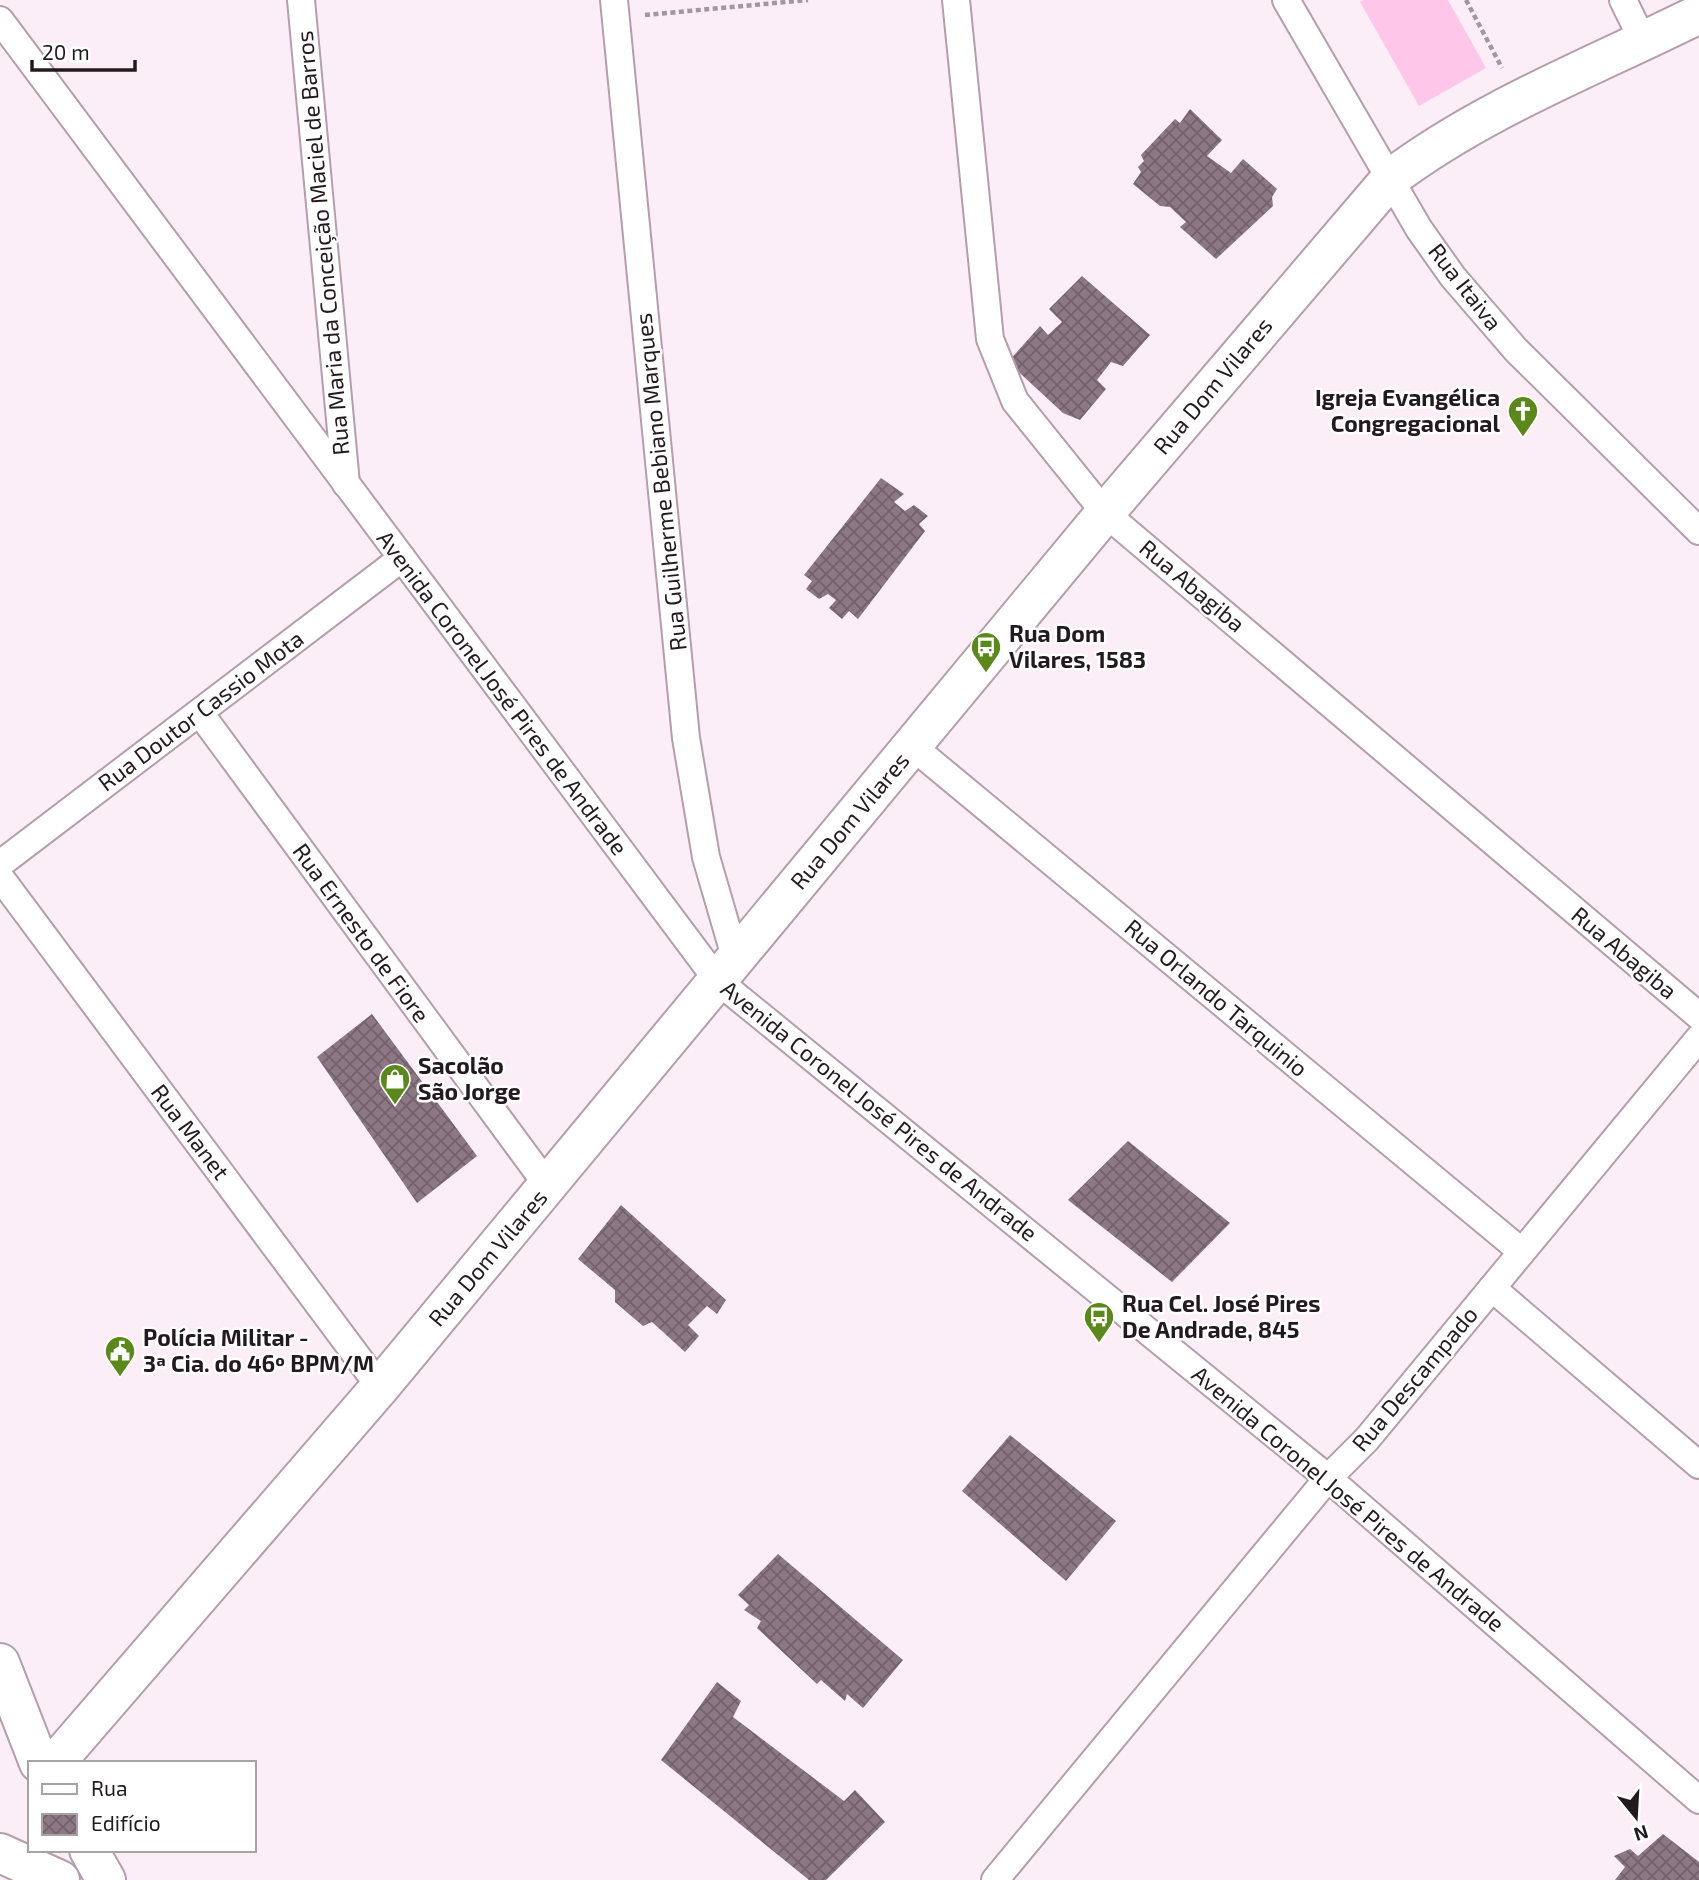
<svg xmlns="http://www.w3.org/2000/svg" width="1699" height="1880" viewBox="0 0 1699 1880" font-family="'Exo 2',sans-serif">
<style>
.pitch{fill:#fec7ea}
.building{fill:url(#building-cross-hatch)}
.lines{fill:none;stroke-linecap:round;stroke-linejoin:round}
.street-casing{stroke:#b49eac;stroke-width:30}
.secondary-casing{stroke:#b49eac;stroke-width:42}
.highway-casing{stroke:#b49eac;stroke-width:42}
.path{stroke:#a3979f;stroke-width:4.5;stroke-dasharray:5 3.5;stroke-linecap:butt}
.street{stroke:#fff;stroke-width:26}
.secondary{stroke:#fff;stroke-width:38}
.highway{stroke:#fff;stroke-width:38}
.labels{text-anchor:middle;stroke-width:5;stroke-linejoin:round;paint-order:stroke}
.street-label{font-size:23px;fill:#231a1f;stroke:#fff}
.poi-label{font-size:23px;font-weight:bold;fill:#231a1f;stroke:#fff;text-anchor:start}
</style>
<defs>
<pattern id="building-cross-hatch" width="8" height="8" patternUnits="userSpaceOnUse" patternTransform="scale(1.75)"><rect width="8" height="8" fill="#8c7784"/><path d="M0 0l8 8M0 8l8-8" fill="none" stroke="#72616b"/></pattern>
</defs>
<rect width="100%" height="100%" fill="#fceef7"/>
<path class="pitch" d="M1364 0H1448L1486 68 1419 106 1360 2Z"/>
<g class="building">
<path d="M1190 109 1222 140 1207 156 1231 173 1243 159 1277 189 1272 197 1273 206 1216 259 1180 227 1186 222 1170 207 1160 206 1133 184 1141 172 1138 167 1144 161 1141 155 1175 119 1180 123Z"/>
<path d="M1082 276 1150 335 1123 366 1111 362 1097 380 1106 389 1080 420 1063 413 1008 362 1040 326 1048 335 1062 322 1049 309Z"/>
<path d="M881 478 904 494 894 502 905 511 914 505 928 516 919 524 925 531 858 619 849 611 842 619 829 608 836 600 828 594 819 599 806 589 812 581 804 575Z"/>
<path d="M372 1014 477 1156 417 1203 317 1057Z"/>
<path d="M1128 1141 1230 1223 1172 1282 1068 1200Z"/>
<path d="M621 1205 726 1300 717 1314 707 1306 688 1325 699 1336 685 1352 652 1322 643 1326 615 1302V1290L578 1259Z"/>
<path d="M1010 1435 1116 1521 1066 1581 962 1491Z"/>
<path d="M778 1554 903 1660 863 1708 847 1694 845 1701 821 1680 817 1684 757 1628 761 1621 744 1610 749 1605 738 1595Z"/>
<path d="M717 1682 741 1701 733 1717 844 1801 855 1790 885 1822 826 1880H809L661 1760Z"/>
<path d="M1663 1834 1699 1862V1880H1615L1625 1867 1614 1856 1630 1849 1638 1856Z"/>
</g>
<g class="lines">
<g class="street-casing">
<g id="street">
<path d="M301 0 346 484"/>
<path d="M614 0 686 738 706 857 736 960"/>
<path d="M956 0 990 339 1015 401 1105 513 1699 1016"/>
<path d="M1286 0 1419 229 1453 277 1516 350 1699 531"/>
<path d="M1623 0 1643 41"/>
<path d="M0 20 718 981 1328 1478 1699 1800"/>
<path d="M200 713 548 1186"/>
<path d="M912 746 1521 1251"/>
<path d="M0 864 402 558"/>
<path d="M0 877 380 1387"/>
<path d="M1492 1288 1699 1465"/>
<path d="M995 1880 1328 1478 1367 1439 1699 1038"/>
</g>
</g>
<g class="secondary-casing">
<g id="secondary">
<path d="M0 1663 39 1763"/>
<path d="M55 1763 380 1387 1105 513 1391 178C1484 108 1595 66 1699 14"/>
<path d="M89 1850 106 1880"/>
</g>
</g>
<g class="highway-casing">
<path id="highway" d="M0 1853 60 1880"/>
</g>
<g class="path">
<path d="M1466 0 1502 68"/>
<path d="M645 15 808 0"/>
</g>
<use href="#street" class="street"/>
<use href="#secondary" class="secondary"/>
<use href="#highway" class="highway"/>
</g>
<defs>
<g id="church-pin" transform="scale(1.575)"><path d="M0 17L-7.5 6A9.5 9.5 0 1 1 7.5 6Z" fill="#5a881a" stroke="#fff"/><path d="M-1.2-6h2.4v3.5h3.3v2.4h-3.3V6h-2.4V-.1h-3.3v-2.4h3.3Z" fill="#fff"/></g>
<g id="bus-pin" transform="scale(1.575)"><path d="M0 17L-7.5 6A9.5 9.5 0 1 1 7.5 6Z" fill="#5a881a" stroke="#fff"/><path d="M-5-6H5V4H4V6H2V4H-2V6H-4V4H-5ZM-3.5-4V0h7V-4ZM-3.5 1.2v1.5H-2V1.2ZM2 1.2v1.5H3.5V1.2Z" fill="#fff"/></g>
<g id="shop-pin" transform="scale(1.575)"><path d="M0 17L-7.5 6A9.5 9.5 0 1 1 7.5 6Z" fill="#5a881a" stroke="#fff"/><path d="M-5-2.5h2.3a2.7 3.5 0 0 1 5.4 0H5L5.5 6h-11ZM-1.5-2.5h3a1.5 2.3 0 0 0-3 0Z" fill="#fff"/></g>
<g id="civic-pin" transform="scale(1.575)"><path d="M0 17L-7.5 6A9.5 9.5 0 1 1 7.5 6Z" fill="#5a881a" stroke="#fff"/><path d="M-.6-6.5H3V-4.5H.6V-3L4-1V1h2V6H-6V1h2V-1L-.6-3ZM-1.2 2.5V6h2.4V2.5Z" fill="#fff"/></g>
</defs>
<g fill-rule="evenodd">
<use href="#church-pin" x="1523" y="411"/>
<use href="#bus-pin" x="986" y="647"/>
<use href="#shop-pin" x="395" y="1079"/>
<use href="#bus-pin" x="1099" y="1317"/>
<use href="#civic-pin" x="120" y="1351"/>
</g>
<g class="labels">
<g class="street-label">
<text transform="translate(323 243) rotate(-95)" y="8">Rua Maria da Conceição Maciel de Barros</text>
<text transform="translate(1465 287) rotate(52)" y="8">Rua Itaiva</text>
<text transform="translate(1213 386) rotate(-50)" y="8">Rua Dom Vilares</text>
<text transform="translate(661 482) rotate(-96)" y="8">Rua Guilherme Bebiano Marques</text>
<text transform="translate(1192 586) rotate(40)" y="8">Rua Abagiba</text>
<text transform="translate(502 693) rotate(53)" y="8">Avenida Coronel José Pires de Andrade</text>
<text transform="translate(201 711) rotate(-37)" y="8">Rua Doutor Cassio Mota</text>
<text transform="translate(850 821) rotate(-50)" y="8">Rua Dom Vilares</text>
<text transform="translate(361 933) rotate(54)" y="8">Rua Ernesto de Fiore</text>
<text transform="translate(1624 953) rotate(40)" y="8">Rua Abagiba</text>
<text transform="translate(1216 998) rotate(40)" y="8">Rua Orlando Tarquinio</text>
<text transform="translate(879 1111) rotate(39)" y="8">Avenida Coronel José Pires de Andrade</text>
<text transform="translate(190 1132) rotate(53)" y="8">Rua Manet</text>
<text transform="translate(488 1258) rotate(-50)" y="8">Rua Dom Vilares</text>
<text transform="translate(1415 1379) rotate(-50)" y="8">Rua Descampado</text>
<text transform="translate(1348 1499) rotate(40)" y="8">Avenida Coronel José Pires de Andrade</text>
</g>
<g class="poi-label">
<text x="1500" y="406" text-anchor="end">Igreja Evangélica<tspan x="1500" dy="26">Congregacional</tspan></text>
<text x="1009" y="642">Rua Dom<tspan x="1009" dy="26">Vilares, 1583</tspan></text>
<text x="418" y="1074">Sacolão<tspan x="418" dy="26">São Jorge</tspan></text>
<text x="1122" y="1312">Rua Cel. José Pires<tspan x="1122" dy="26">De Andrade, 845</tspan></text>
<text x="143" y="1346">Polícia Militar -<tspan x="143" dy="26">3ª Cia. do 46º BPM/M</tspan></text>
</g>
</g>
<rect x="28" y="1761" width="228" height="91" fill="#ffffff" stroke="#a7a3a5" stroke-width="2"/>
<rect x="42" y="1784" width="35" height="10" fill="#ffffff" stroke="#a7a3a5" stroke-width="2"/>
<text x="91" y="1796" font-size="21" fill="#231a1f">Rua</text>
<rect x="42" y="1814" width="35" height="21" fill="url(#building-cross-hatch)" stroke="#a7a3a5" stroke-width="2"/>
<text x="91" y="1831" font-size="21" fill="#231a1f">Edifício</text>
<g transform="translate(1636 1817) rotate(162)" stroke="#ffffff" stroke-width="5" paint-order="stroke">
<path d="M0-5L12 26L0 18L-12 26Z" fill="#231a1f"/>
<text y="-10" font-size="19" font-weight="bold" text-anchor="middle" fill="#231a1f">N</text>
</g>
<path d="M32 60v10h103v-10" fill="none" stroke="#231a1f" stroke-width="3.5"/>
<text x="42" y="60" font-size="21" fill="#231a1f" stroke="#ffffff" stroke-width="5" paint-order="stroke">20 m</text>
</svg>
